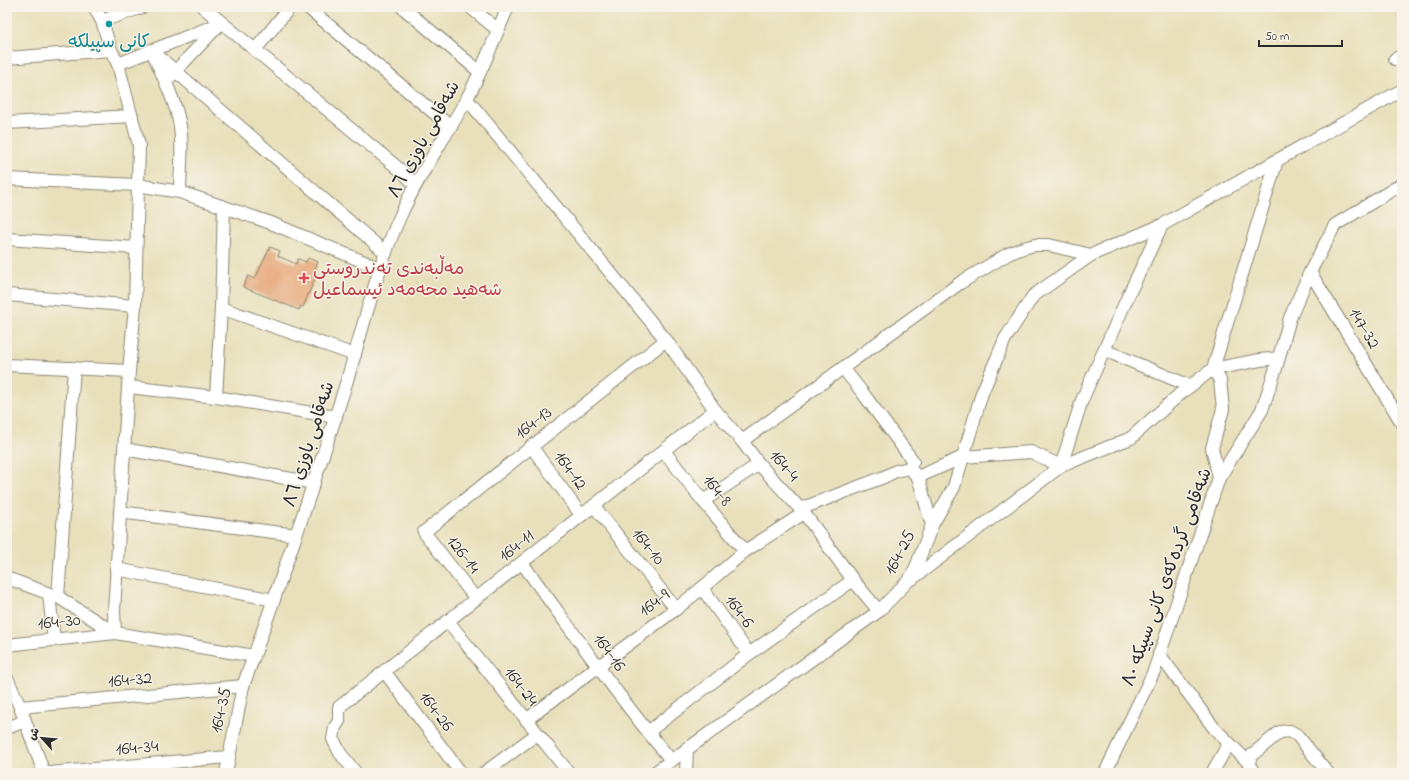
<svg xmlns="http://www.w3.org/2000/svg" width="1409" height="780" viewBox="0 0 1409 780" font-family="'Indie Flower','Playpen Sans Arabic',sans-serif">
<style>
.building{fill:#e6a474}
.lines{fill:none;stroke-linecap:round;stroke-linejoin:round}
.minor-casing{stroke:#8a8673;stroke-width:14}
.minor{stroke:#fff;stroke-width:12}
.culture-dot{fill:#0f9aa8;stroke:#f7f3e8;stroke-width:1.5}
.health-dot{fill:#e0444e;stroke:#f7f3e8;stroke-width:1.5}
.labels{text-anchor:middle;stroke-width:3;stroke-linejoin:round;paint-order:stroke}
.culture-label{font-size:18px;fill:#0d838f;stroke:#f7f3e8}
.street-label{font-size:18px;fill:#2b2b2b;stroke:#f7f3e8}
.health-label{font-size:18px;fill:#be3a42;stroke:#f7f3e8;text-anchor:start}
</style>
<rect width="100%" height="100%" fill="#f7f3e8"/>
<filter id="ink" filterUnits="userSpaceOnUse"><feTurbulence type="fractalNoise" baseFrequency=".025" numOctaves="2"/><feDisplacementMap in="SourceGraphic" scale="8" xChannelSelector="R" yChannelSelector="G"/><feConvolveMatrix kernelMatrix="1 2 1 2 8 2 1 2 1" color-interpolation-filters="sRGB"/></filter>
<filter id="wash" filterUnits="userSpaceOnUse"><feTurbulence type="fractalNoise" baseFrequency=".012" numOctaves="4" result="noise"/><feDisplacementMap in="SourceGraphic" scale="16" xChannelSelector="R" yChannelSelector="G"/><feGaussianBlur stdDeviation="0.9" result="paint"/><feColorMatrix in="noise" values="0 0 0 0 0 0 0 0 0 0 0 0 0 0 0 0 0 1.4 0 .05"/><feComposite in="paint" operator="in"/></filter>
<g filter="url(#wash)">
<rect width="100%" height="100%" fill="#e8e0bb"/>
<g id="blocks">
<path class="building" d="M270 247 280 251 278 256 296 264 298 259 306 262 308 258 318 262 313 274 316 276 303 307 301 306 299 310 243 287 248 276 255 279Z"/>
</g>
</g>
<g filter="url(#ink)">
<use href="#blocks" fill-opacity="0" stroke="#8a8673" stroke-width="1"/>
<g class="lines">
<g class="minor-casing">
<g id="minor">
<path d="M203 7 404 173 415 185"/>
<path d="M307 7 451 127"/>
<path d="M402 7 480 72"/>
<path d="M470 7 498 30"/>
<path d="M102 21 143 7"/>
<path d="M151 50 386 253"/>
<path d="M255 50 290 7"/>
<path d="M153 53C162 75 174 97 179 121 184 144 180 169 180 192"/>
<path d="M7 58 111 50"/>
<path d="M1395 59 1402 56"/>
<path d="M118 64 221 23"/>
<path d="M170 77 219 25"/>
<path d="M467 99 666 340 715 410 742 441 759 464 804 513 853 580 879 611"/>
<path d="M7 123 132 116"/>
<path d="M7 179 137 185 180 192 271 223 381 269"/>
<path d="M7 239 136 248"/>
<path d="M1310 272 1402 423"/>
<path d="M7 295 135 306"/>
<path d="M221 308 355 355"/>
<path d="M1104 350 1190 386"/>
<path d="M7 365 129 371"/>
<path d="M129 387 216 397 336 417"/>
<path d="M216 397 221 308 224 207"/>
<path d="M742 441 960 283 1008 254 1023 248 1035 245H1049L1091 255"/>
<path d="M531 446 581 515"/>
<path d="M124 449 314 483"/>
<path d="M664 451 703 501 745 551"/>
<path d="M913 472 918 477 932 525"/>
<path d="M918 477 963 457 1031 452 1061 466 1082 400 1129 294 1162 225"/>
<path d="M1219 478 1212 448 1223 409 1220 380 1213 369 1277 160"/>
<path d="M703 501 759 464"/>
<path d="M594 506 676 609"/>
<path d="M800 509 884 477 896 471 909 468 913 461 862 392 843 368"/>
<path d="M120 512 296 535"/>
<path d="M522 563C571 629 618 697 671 760"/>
<path d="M116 569 274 600"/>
<path d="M7 578 58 597 115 633 254 656C285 568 316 479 344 390 362 334 375 273 399 219 417 177 444 140 466 100 483 70 494 38 508 7"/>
<path d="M912 579 1061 466 1131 438 1181 393 1213 369 1260 360 1279 358"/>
<path d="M702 588 749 654"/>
<path d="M49 594 54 640"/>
<path d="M58 597 74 368"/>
<path d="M476 599 424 532 666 340"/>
<path d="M448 621 569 773"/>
<path d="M7 645 115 633 114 611 129 371 135 306 139 145 118 64 111 50 102 21 94 7"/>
<path d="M1159 654 1214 728 1248 762 1254 773"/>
<path d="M384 671 461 773"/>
<path d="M7 678 20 707 44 773"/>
<path d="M20 707 243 686"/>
<path d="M526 720 676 609 702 588 745 551 804 513"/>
<path d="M7 728 25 721"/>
<path d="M648 732 749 654 853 580"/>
<path d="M1248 762 1253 754 1280 732 1290 731 1297 735 1328 773"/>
<path d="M49 773 228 757"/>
<path d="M226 773 243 686 254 656"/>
<path d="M356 773 340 753 333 739 335 727 339 721V707L715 410"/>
<path d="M484 773 537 734"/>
<path d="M654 773 879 611 909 580 916 567 932 525 954 487 982 393 1005 339 1033 296 1091 255 1162 225 1402 90"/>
<path d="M686 773 687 748"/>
<path d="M1105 773 1154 671 1219 478 1262 410 1276 368 1290 318 1310 272 1335 225 1402 184"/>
<path d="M1212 773 1229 743"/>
</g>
</g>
<use href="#minor" class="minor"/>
</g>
</g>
<circle class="culture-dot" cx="109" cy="24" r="4"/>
<path class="health-dot" d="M302 272h4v4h4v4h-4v4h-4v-4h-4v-4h4z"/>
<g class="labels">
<g class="culture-label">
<text x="109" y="47">کانی سپیلکە</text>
</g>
<g class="street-label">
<text transform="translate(423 139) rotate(-61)" y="6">شەقامی باوزی ٨٦</text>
<text transform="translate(1365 328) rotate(59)" y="6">147-32</text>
<text transform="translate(533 422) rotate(-38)" y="6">164-13</text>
<text transform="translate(308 444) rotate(-72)" y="6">شەقامی باوزی ٨٦</text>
<text transform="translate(785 465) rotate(49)" y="6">164-4</text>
<text transform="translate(571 470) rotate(54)" y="6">164-12</text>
<text transform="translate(718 490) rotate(51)" y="6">164-8</text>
<text transform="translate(516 545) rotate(-39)" y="6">164-11</text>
<text transform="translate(649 546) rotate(51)" y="6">164-10</text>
<text transform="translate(899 552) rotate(-63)" y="6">164-25</text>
<text transform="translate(464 554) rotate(52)" y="6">126-14</text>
<text transform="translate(1166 577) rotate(-70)" y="6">شەقامی گردەکەی کانی سپیکە ٨٠</text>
<text transform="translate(654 602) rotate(-37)" y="6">164-9</text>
<text transform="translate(740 611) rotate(54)" y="6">164-6</text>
<text transform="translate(59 621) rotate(-6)" y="6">164-30</text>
<text transform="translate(610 652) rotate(54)" y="6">164-16</text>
<text transform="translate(130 679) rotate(-5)" y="6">164-32</text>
<text transform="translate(522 686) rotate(52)" y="6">164-24</text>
<text transform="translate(220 710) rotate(-78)" y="6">164-35</text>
<text transform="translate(437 711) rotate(53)" y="6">164-26</text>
<text transform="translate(137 747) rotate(-5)" y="6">164-34</text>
</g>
<g class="health-label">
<text x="313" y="274">مەڵبەندی تەندروستی<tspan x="313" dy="21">شەهید محەمەد ئیسماعیل</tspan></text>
</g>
</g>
<rect width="1409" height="780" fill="none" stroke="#f7f3e8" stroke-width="24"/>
<g transform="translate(42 738) rotate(297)" stroke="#f7f3e8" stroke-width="3" paint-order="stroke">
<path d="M0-3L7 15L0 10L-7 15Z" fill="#2b2b2b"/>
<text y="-6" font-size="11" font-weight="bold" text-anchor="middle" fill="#2b2b2b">ش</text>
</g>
<path d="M1259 40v6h83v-6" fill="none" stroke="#2b2b2b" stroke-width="2"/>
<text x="1265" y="40" font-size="12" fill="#2b2b2b" stroke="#f7f3e8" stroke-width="3" paint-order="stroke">50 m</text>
</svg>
